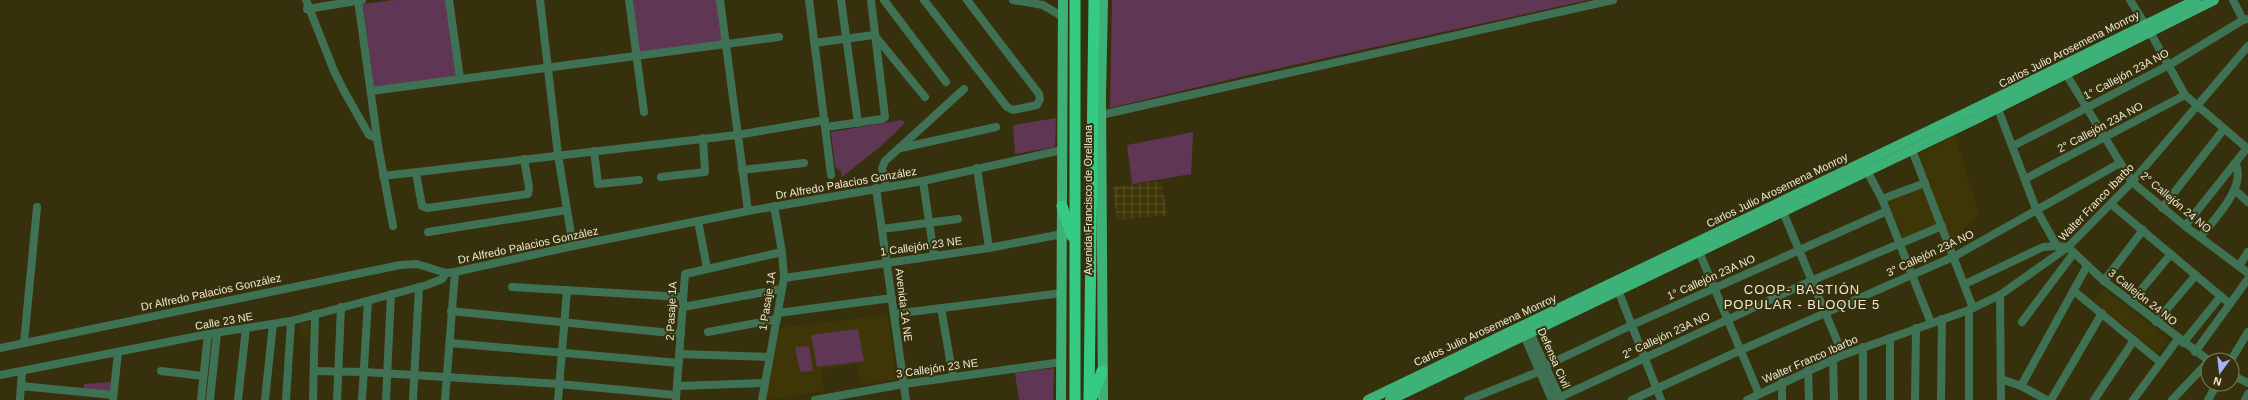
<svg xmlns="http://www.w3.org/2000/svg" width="2248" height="400" viewBox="0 0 2248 400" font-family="Arial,sans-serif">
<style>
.built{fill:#3f3607}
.industrial{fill:url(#industrial-grid)}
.park{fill:#5f3755}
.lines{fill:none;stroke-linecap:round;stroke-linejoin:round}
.minor{stroke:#3f7255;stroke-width:8}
.major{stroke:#3db278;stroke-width:10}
.highway{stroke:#36cb85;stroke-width:11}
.labels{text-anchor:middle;stroke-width:4;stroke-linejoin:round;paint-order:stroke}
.street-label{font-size:11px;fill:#ede9d5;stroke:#37300c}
.quarter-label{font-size:13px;letter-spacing:1px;fill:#ede9d5;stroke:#37300c}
</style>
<defs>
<pattern id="industrial-grid" width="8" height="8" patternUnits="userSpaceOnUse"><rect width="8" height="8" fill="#3f3607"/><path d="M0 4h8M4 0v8" fill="none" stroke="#5b532a"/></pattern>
</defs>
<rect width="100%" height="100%" fill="#37300c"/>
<g class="built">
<path d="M1955 135 1979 214 1951 240 1917 156Z"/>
<path d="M1922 186 1938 225 1903 238 1886 201Z"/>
<path d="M2103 287 2158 332 2148 346 2094 301Z"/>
<path d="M888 315 897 380 861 385 857 364 821 370 825 391 765 400 778 328Z"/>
<rect x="300" y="323" width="9" height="13"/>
<path d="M2159 333 2169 341 2158 353 2148 346Z"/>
</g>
<path class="industrial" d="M1161 181 1167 215 1117 220 1113 187Z"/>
<g class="park">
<path d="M394 0H448L458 78 374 89 363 4Z"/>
<path d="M633 0H717L722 45 639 54Z"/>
<path d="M1112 0H1588L1249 75 1110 108Z"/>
<path d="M1056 118 1055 147 1015 154 1013 125Z"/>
<path d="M902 120 905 123 880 147 842 177 841 171 835 167 831 132Z"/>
<path d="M1193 132 1191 174 1132 184 1127 145Z"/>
<path d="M858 329 864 361 817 367 811 335Z"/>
<path d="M809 346 813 371 800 372 795 347Z"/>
<path d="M1054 368 1053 400H1019L1015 373Z"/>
<path d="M112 382 111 394 83 391 84 384Z"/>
</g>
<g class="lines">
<g class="minor">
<path d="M306 0 334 71 344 91 369 135 377 138"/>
<path d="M358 0 378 145 393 226"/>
<path d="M449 0 460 78"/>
<path d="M540 0 558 155 573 246"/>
<path d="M629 0 644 112"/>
<path d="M720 0 748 211"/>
<path d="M809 0 831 175"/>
<path d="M841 0 858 123"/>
<path d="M884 0 946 82"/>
<path d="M924 0 1007 107 1013 110 1037 105 1040 99 1039 94 967 0"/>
<path d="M1013 0 1043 5 1063 17"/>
<path d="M2130 0 2145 24"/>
<path d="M2233 0 2243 20"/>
<path d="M307 9 362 0"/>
<path d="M2150 32 2185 95 2248 149"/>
<path d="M875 36 925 97"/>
<path d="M814 43 874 35"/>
<path d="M2066 74 2132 182 2185 226 2248 273"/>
<path d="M371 91 779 37"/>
<path d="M1998 109 2036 209 2057 246 2068 247"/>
<path d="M1101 115 1613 0"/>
<path d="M826 127 882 119 885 117 871 0"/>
<path d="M2013 146 2169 65 2243 20 2248 19"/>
<path d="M901 148 996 127"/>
<path d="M1912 150 1973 308"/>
<path d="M594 151 598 184 639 180"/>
<path d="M1865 167 1882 199 1931 323"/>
<path d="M977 168 989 248"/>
<path d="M742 170 804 163"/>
<path d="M416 173 422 206 427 208 528 194 529 187 524 159"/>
<path d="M383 176 737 135 825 120"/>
<path d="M661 177 705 172 703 138"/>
<path d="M2025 179 2185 95"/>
<path d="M923 181 934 255"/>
<path d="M886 187 882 168 885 161 964 89"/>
<path d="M876 188 906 400"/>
<path d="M2237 192 2248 202"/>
<path d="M1882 199 1925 183"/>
<path d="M2111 204 2230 304"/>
<path d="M2162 208 2224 129"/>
<path d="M1783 212 1843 355"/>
<path d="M698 221 707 268"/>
<path d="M2185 226 2247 148"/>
<path d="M882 229 958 219"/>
<path d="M428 232 567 210"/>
<path d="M2200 237C2214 220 2248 185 2235 163"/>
<path d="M1697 247 1759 394"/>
<path d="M2068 247 2104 281 2208 360"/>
<path d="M2239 266 2248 252"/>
<path d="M784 278 989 248 1062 234"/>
<path d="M2104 281 2143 230"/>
<path d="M1965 284 2043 247 2057 246"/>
<path d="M512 287 683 297"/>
<path d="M1618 290 1661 400"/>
<path d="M2074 291 2160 362"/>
<path d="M2000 295 2001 400"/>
<path d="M2131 302 2171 254"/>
<path d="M683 307 781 289"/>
<path d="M941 308 953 377"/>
<path d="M451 311 681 334"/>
<path d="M778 313 892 298"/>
<path d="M894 314 1062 293"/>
<path d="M2022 322 2073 254"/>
<path d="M2156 322 2196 275"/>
<path d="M1528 328 1561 400"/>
<path d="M1522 331 1552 400"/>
<path d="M708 332 777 319"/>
<path d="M24 343 37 207"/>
<path d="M450 343 679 363"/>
<path d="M2183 343 2221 296"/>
<path d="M1863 347V400"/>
<path d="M0 348 400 265 417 264 446 273 455 272 573 246 748 211 923 181 1062 150"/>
<path d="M2195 352 2248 279"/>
<path d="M680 354 769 357"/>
<path d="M1833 359 1834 400"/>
<path d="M2231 360 2248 332"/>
<path d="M1545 366 1632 325 1887 211"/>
<path d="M1808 370 1809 400"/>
<path d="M161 371 203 376"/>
<path d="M314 371 364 372 559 384 676 395"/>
<path d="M0 375 208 334 291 321 427 285 442 279 446 273"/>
<path d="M2232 375 2248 383"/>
<path d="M2001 379 2021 386 2047 400"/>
<path d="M21 386 113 395"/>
<path d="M677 386 765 383"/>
<path d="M2021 386 2087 266"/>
<path d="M676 399 685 274 782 252"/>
<path d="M20 400 22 371"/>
<path d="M113 400 118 352"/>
<path d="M201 400 208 334"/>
<path d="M210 400 217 333"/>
<path d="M238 400 246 328"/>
<path d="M265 400 273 324"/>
<path d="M286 400 291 321"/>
<path d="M313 400 315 314"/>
<path d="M337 400 341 307"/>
<path d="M362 400 368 301"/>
<path d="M386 400 391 294"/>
<path d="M413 400 419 287"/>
<path d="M445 400 455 272"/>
<path d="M558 400 567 290"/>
<path d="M762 400 784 278 782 252 774 206"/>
<path d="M815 400 904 384 1062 362"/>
<path d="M1468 400 1538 372"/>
<path d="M1554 400 1813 280 1942 226"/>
<path d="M1632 400 1741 350 1955 256 2120 163"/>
<path d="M1747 400 1843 355 1969 310 2000 295 2068 247 2132 182 2248 46"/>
<path d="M1782 400V382"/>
<path d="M1890 400V338"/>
<path d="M1915 400 1916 328"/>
<path d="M1941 400 1942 319"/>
<path d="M1969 400V310"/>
<path d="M2051 400 2102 313"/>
<path d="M2094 400 2134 340"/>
<path d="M2133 400 2178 339"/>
<path d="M2172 400 2208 362"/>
<path d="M2208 400 2217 384"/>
<path d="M2245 400 2248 394"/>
</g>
<g class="major">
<path d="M1061 400 1063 0"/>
<path d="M1103 400 1101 96 1103 0"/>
<path d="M1368 400 1972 110 2196 0"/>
<path d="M1390 400 1976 119 2214 0"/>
</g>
<g class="highway">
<path d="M1075 0V400"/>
<path d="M1062 206 1072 236"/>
<path d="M1092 397 1102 371"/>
<path d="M1089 400 1094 0"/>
</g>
</g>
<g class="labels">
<g class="street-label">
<text transform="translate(2069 49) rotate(-27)" y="4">Carlos Julio Arosemena Monroy</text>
<text transform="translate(2126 74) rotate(-28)" y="4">1° Callejón 23A NO</text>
<text transform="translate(2100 127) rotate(-28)" y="4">2° Callejón 23A NO</text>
<text transform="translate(846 183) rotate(-10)" y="4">Dr Alfredo Palacios González</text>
<text transform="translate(1777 190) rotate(-26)" y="4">Carlos Julio Arosemena Monroy</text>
<text transform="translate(1088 200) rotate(-90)" y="4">Avenida Francisco de Orellana</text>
<text transform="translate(2096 202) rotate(-46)" y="4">Walter Franco Ibarbo</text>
<text transform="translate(2176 202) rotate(40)" y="4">2° Callejón 24 NO</text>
<text transform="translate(528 245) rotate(-12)" y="4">Dr Alfredo Palacios González</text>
<text transform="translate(921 246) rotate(-8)" y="4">1 Callejón 23 NE</text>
<text transform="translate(1930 253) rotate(-25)" y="4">3° Callejón 23A NO</text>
<text transform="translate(1711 277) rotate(-24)" y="4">1° Callejón 23A NO</text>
<text transform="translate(211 292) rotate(-12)" y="4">Dr Alfredo Palacios González</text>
<text transform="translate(2143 297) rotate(38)" y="4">3 Callejón 24 NO</text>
<text transform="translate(767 301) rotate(-81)" y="4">1 Pasaje 1A</text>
<text transform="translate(904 305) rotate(83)" y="4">Avenida 1A NE</text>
<text transform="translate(671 311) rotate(-87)" y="4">2 Pasaje 1A</text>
<text transform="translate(224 321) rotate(-10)" y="4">Calle 23 NE</text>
<text transform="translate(1485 330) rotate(-25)" y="4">Carlos Julio Arosemena Monroy</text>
<text transform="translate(1666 335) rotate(-25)" y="4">2° Callejón 23A NO</text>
<text transform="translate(1554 358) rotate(66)" y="4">Defensa Civil</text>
<text transform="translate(1810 359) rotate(-24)" y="4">Walter Franco Ibarbo</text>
<text transform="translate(937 368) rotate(-8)" y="4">3 Callejón 23 NE</text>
</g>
<g class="quarter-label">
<text x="1802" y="294">COOP- BASTIÓN<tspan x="1802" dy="15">POPULAR - BLOQUE 5</tspan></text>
</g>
</g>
<g transform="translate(2220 372) rotate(195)"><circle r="19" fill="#37300c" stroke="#807a5c"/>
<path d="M0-3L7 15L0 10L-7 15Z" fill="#a7b1fc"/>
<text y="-6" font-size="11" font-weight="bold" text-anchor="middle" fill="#ede9d5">N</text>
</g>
</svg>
